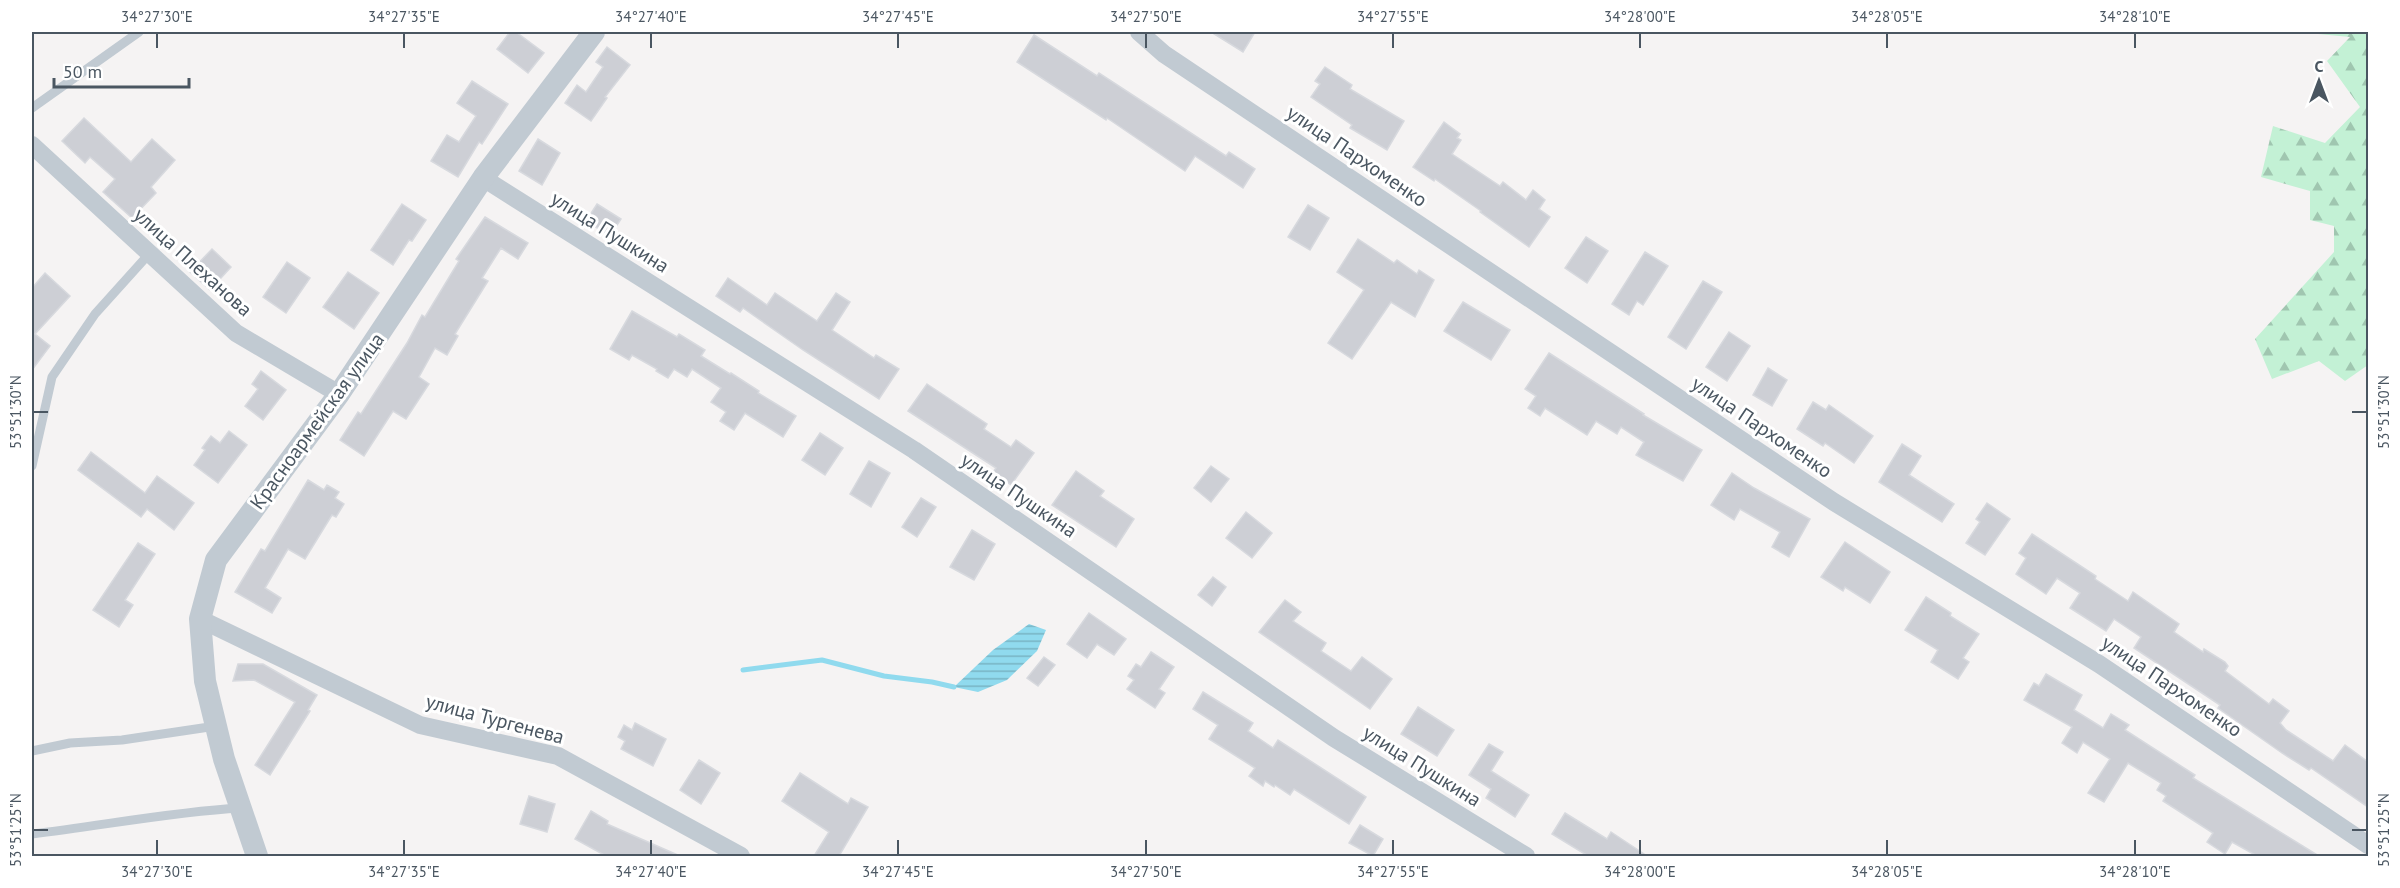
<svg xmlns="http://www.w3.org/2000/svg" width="2400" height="888" viewBox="0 0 2400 888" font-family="'PT Sans',sans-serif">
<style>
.forest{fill:url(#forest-firs)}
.water{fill:url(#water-rules)}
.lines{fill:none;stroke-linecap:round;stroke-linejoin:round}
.stream{stroke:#90daee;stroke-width:5}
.building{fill:#cdcfd5;stroke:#d7d9de;stroke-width:1.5}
.service{stroke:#c1cad2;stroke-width:9}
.minor{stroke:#c1cad2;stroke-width:18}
.tertiary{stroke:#c1cad2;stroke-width:22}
.ticks{fill:none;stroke:#4a5661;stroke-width:2}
.labels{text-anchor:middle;stroke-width:6;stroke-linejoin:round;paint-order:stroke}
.street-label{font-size:20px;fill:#4a5661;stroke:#fff}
.neatline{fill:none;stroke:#4a5661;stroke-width:2}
.ticks-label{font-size:15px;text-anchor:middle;fill:#4a5661}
</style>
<defs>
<pattern id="forest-firs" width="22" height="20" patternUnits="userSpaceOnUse" patternTransform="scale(1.5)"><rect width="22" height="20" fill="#c3f1d5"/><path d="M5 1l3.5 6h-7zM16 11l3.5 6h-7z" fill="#a0c6b0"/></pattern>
<pattern id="water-rules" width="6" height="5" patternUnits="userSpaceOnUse" patternTransform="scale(1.5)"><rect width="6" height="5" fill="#90daee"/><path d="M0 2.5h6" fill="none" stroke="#78b4c4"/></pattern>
</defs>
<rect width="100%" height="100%" fill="#f5f3f3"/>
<path class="forest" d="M2297 32H2368V365L2345 381 2319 361 2272 379 2255 339 2334 252V226L2310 220V191L2261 177 2273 126 2325 143 2360 107 2327 61 2350 37Z"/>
<path class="water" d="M1029 624 1046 630 1037 651 1007 680 978 692 954 687 993 650Z"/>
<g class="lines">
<path class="stream" d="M743 670 822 660 884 676 932 682 954 687"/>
</g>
<g class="building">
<path d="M510 32H516L544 53 528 73 497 49Z"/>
<path d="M1211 32H1255L1243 52Z"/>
<path d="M1034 35 1097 76 1099 73 1226 156 1229 152 1255 169 1243 188 1195 156 1185 171 1107 118 1106 120 1017 62Z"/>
<path d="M607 47 630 65 605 97 607 98 591 121 565 103 577 85 586 92 603 67 596 62Z"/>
<path d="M1325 67 1352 85 1350 89 1404 121 1387 150 1350 128 1352 125 1311 97 1320 84 1315 81Z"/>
<path d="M472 81 508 104 482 144 479 142 458 177 431 161 447 135 459 142 476 116 457 103Z"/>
<path d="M84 118 131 162 152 139 175 160 151 187 156 193 132 218 103 192 115 179 90 157 85 163 62 141Z"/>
<path d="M1444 122 1460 134 1457 138 1461 140 1452 154 1500 186 1503 182 1526 200 1533 190 1545 200 1539 209 1550 217 1529 247 1480 212 1481 211 1435 179 1434 181 1413 167Z"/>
<path d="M538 139 560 153 542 185 519 171Z"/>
<path d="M402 204 426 220 412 241 409 240 393 265 371 250Z"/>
<path d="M597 204 621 219 610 236 586 221Z"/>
<path d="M1308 205 1329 218 1310 250 1288 237Z"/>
<path d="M485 217 528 243 518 259 501 248 482 278 488 281 455 334 458 336 447 355 435 348 419 377 429 384 406 419 393 411 364 456 340 440 358 412 361 414 407 343 422 315 425 317 459 261 456 259Z"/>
<path d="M1586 237 1608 251 1587 283 1565 268Z"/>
<path d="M1358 239 1394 263 1397 260 1417 274 1419 270 1434 280 1415 317 1391 302 1352 359 1328 343 1364 290 1337 272Z"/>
<path d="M212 249 231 267 210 290 190 272Z"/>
<path d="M1645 252 1668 266 1643 305 1637 301 1629 315 1612 304Z"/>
<path d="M287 262 310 278 286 313 263 297Z"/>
<path d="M348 272 379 293 354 329 323 307Z"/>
<path d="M45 273 70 296 35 334 50 346 32 370V288Z"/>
<path d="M728 278 767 305 775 293 817 321 836 293 850 302 832 330 874 358 876 355 899 369 879 399 803 350 743 308 740 312 716 296Z"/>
<path d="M1703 281 1722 292 1686 349 1668 337Z"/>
<path d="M1463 302 1510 330 1491 360 1444 331Z"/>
<path d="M632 311 677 337 679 334 705 350 701 356 730 374 731 373 759 391 758 393 796 416 783 437 745 413 734 430 720 421 726 412 711 402 721 388 692 369 687 377 674 369 668 378 656 371 657 369 632 355 629 360 610 349Z"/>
<path d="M1729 332 1750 346 1727 381 1706 367Z"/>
<path d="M1549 353 1644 414 1643 415 1702 450 1683 481 1636 455 1644 442 1621 427 1617 434 1596 421 1587 435 1545 408 1540 416 1528 408 1536 396 1525 389Z"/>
<path d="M1768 368 1787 380 1772 406 1753 395Z"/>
<path d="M261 371 286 390 263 420 245 406 258 389 252 384Z"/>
<path d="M927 384 987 424 984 429 1011 447 1016 440 1034 453 1011 485 993 472 996 468 908 411Z"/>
<path d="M1813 402 1826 410 1829 405 1873 436 1854 463 1825 443 1823 446 1797 429Z"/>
<path d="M229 431 247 445 218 483 194 465 205 450 202 448 211 436 220 443Z"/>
<path d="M820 433 843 448 825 475 802 460Z"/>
<path d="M1902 444 1921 456 1909 475 1954 504 1942 522 1879 482Z"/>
<path d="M91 452 145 493 157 476 194 503 174 530 147 509 141 517 78 470Z"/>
<path d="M869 461 890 473 871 507 850 494Z"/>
<path d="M1211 466 1229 479 1211 502 1194 488Z"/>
<path d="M1076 471 1104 491 1100 496 1134 519 1116 547 1052 505Z"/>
<path d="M1732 473 1754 488 1810 519 1789 557 1772 547 1780 532 1740 509 1734 520 1711 505Z"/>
<path d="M308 480 324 490 327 485 339 492 335 498 344 504 336 517 332 515 305 559 288 549 265 588 281 598 272 613 235 592 261 549 265 551Z"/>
<path d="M921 498 936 507 917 537 902 527Z"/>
<path d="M1987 503 2010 519 1985 555 1966 543 1980 522 1976 519Z"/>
<path d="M1246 512 1272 533 1252 558 1226 538Z"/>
<path d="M972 530 995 544 974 580 950 567Z"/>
<path d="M2032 534 2096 576 2095 579 2128 601 2133 592 2179 624 2174 632 2203 652 2204 649 2225 662 2228 666 2225 671 2269 704 2273 699 2289 711 2280 723 2286 730 2333 761 2345 745 2368 762V807L2311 768 2309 770 2282 753 2218 708 2220 705 2134 648 2141 637 2114 619 2106 631 2070 608 2080 593 2057 578 2046 594 2016 574 2026 558 2019 553Z"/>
<path d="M1845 542 1890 572 1870 603 1845 587 1843 591 1821 577Z"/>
<path d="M138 543 155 554 125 600 133 605 119 627 93 610Z"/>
<path d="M1213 577 1226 587 1212 606 1198 595Z"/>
<path d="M1926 597 1951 613 1950 616 1979 634 1963 658 1969 662 1958 679 1931 662 1938 650 1905 630Z"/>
<path d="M1285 600 1301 612 1293 621 1326 643 1321 651 1351 671 1362 657 1392 679 1370 709 1259 632Z"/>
<path d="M1089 613 1126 639 1114 655 1097 644 1087 658 1067 644Z"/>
<path d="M1151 652 1174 667 1159 689 1165 693 1155 708 1127 689 1134 680 1128 676 1136 664 1141 667Z"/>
<path d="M1044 657 1055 665 1038 686 1027 678Z"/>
<path d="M238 664H263L317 695 308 710 310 711 270 775 255 765 295 702 254 680 233 681Z"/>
<path d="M2046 674 2082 695 2074 710 2103 728 2111 714 2129 725 2125 730 2195 775 2193 778 2319 856H2257L2232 842 2225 854 2207 842 2213 833 2163 801 2166 796 2157 790 2161 783 2128 763 2104 802 2088 793 2110 759 2083 742 2077 753 2062 743 2072 727 2024 700 2034 683 2039 686Z"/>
<path d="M1203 692 1253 723 1248 731 1273 748 1278 740 1366 797 1349 824 1294 789 1290 795 1275 785 1274 787 1265 781 1263 786 1249 776 1255 768 1209 739 1218 725 1193 709Z"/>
<path d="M1418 707 1454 730 1437 756 1401 734Z"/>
<path d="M635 723 666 739 653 766 621 749 625 741 618 737 624 725 632 730Z"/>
<path d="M1489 744 1503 752 1491 771 1529 795 1515 817 1486 798 1491 789 1469 775Z"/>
<path d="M699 760 720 773 701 804 680 790Z"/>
<path d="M800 773 848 804 851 798 868 807 839 856H814L829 832 782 801Z"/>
<path d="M529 796 555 804 547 832 520 824Z"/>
<path d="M591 811 608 821 607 824 680 856H606L575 839Z"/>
<path d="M1565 813 1607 839 1611 832 1647 856H1588L1552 834Z"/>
<path d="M1360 825 1383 839 1373 856 1349 843Z"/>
</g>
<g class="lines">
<g class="service">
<path d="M32 108 139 32"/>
<path d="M32 466 52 377 95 314 149 254"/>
<path d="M32 751 70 743 122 740 216 726"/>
<path d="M32 834C101 826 170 812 240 808"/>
</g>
<g class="minor">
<path d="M1139 32 1164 54 1834 502 2099 664 2368 845"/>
<path d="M32 145 236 333 339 394"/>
<path d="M483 178 914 450 1334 738 1526 856"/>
<path d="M200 619 420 725 558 756 741 856"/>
</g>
<path class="tertiary" d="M257 856 224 759 205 681 200 619 216 560 339 394 483 178 594 32"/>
</g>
<path class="ticks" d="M157 33V48M404 33V48M651 33V48M898 33V48M1146 33V48M1393 33V48M1640 33V48M1887 33V48M2135 33V48M33 412H48M2352 412H2367M33 830H48M2352 830H2367M157 840V855M404 840V855M651 840V855M898 840V855M1146 840V855M1393 840V855M1640 840V855M1887 840V855M2135 840V855"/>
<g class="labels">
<g class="street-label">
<text transform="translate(1357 156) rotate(34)" y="7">улица Пархоменко</text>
<text transform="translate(610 232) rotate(32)" y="7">улица Пушкина</text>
<text transform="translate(193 262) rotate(42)" y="7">улица Плеханова</text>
<text transform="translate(317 421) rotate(-54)" y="7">Красноармейская улица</text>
<text transform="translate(1762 427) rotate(34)" y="7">улица Пархоменко</text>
<text transform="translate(1019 495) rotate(34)" y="7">улица Пушкина</text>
<text transform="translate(2172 686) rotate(34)" y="7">улица Пархоменко</text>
<text transform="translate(495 719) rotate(15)" y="7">улица Тургенева</text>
<text transform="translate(1422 766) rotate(32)" y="7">улица Пушкина</text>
</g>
</g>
<rect width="2400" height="888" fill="none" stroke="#ffffff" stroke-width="66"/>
<g transform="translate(2319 81)" stroke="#ffffff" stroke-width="4.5" paint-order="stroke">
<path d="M0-4.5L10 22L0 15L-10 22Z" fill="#4a5661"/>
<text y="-9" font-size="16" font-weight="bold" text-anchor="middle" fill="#4a5661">С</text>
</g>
<path d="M54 78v9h135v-9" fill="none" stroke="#4a5661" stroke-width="3"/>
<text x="63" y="78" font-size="18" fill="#4a5661" stroke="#ffffff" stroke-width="4.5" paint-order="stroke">50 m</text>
<rect x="33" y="33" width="2334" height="822" class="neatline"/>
<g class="ticks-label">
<text x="157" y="22">34°27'30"E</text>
<text x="404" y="22">34°27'35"E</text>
<text x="651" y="22">34°27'40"E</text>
<text x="898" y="22">34°27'45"E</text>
<text x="1146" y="22">34°27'50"E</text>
<text x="1393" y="22">34°27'55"E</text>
<text x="1640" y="22">34°28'00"E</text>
<text x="1887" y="22">34°28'05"E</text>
<text x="2135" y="22">34°28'10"E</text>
<text transform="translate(16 412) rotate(-90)" y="5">53°51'30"N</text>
<text transform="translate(2384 412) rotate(-90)" y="5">53°51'30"N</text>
<text transform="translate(16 830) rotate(-90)" y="5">53°51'25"N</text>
<text transform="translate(2384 830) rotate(-90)" y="5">53°51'25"N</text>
<text x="157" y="877">34°27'30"E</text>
<text x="404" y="877">34°27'35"E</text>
<text x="651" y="877">34°27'40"E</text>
<text x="898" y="877">34°27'45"E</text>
<text x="1146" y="877">34°27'50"E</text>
<text x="1393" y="877">34°27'55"E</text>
<text x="1640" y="877">34°28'00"E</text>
<text x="1887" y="877">34°28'05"E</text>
<text x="2135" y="877">34°28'10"E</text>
</g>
</svg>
